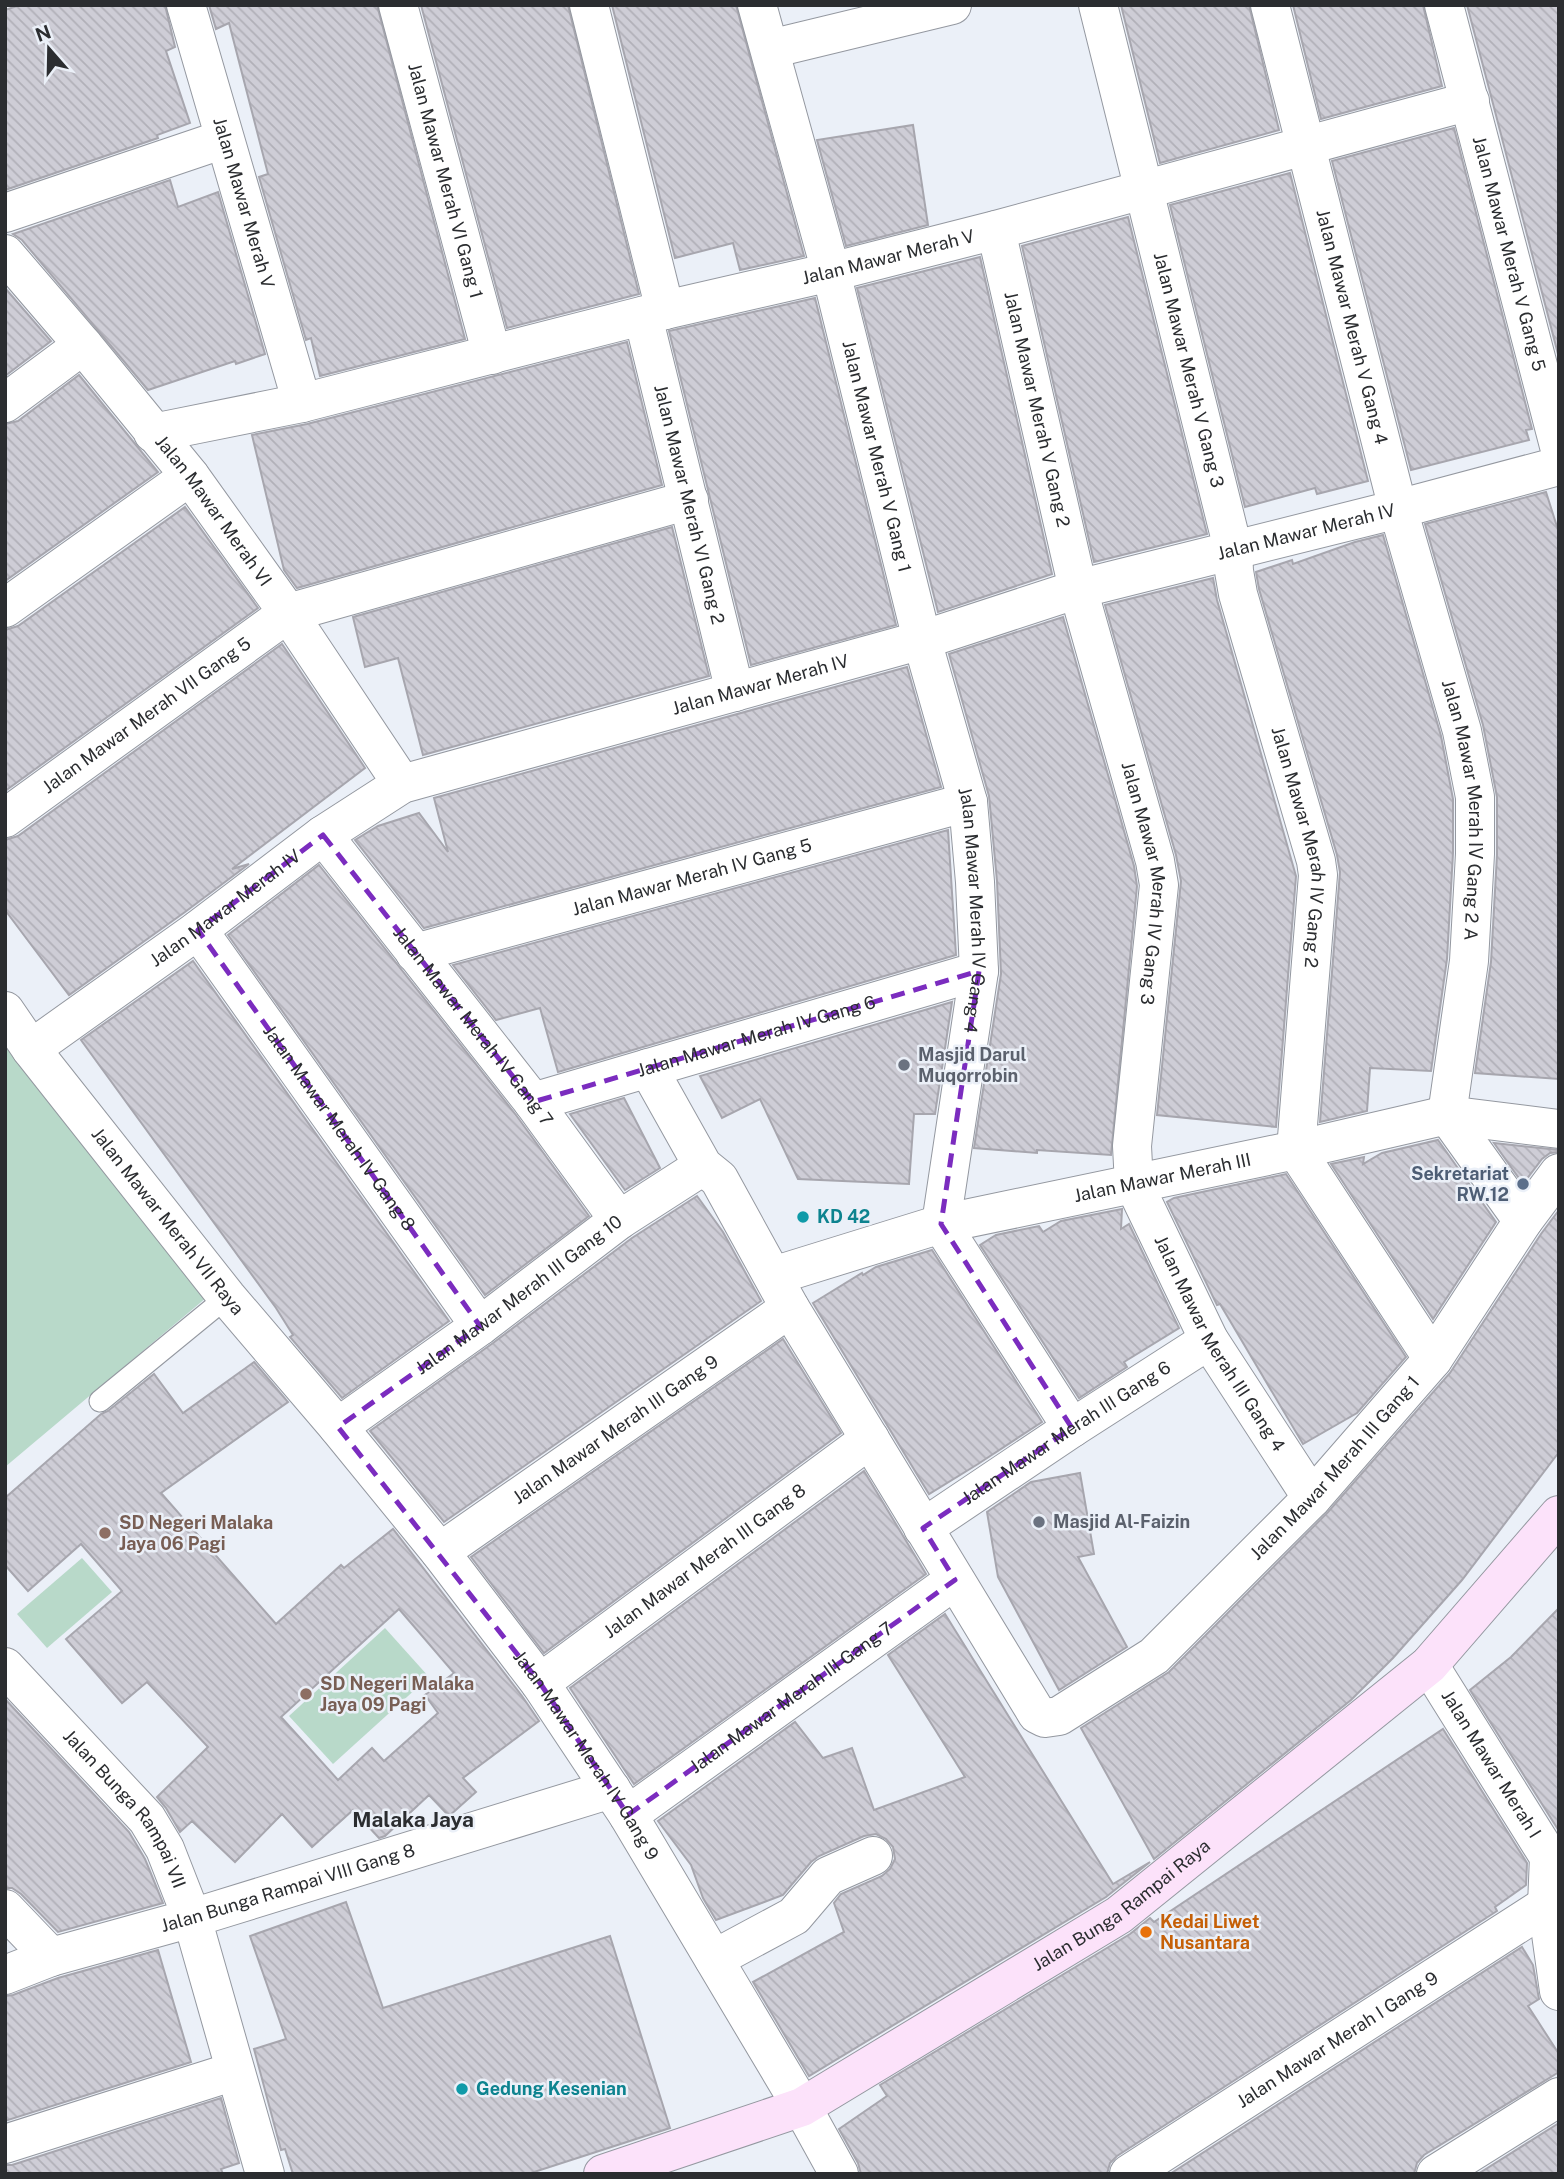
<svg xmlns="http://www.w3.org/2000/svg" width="1564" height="2179" viewBox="0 0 1564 2179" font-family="'Public Sans',sans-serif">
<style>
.grass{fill:#b8d9c9}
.building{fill:url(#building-back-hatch);stroke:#a7a6ae;stroke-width:2;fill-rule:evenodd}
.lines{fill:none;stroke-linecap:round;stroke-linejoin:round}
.lane-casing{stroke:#9498a0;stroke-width:23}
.street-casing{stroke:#9498a0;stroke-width:40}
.secondary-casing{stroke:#9498a0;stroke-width:40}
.lane{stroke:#fff;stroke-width:21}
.street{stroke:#fff;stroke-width:38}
.secondary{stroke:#fce2fa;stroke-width:38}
.marked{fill:none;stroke:#7b2cbf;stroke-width:5;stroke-dasharray:14 9;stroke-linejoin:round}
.worship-dot{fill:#6b7280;stroke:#ebf0f8;stroke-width:2.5}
.service-dot{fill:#5c6f8a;stroke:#ebf0f8;stroke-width:2.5}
.culture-dot{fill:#0f9aa8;stroke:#ebf0f8;stroke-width:2.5}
.education-dot{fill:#8d6e63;stroke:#ebf0f8;stroke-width:2.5}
.food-dot{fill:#e8710a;stroke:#ebf0f8;stroke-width:2.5}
.labels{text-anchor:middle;stroke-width:5;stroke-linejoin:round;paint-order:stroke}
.street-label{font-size:18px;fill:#2b2d30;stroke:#ebf0f8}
.worship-label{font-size:18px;font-weight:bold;fill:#5b616d;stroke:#ebf0f8;text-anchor:start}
.service-label{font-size:18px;font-weight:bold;fill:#4e5e75;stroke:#ebf0f8;text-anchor:end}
.culture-label{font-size:18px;font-weight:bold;fill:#0d838f;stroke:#ebf0f8;text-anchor:start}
.education-label{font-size:18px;font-weight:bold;fill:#785e54;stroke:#ebf0f8;text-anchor:start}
.food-label{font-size:18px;font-weight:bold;fill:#c56008;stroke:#ebf0f8;text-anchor:start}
.quarter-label{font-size:21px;font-weight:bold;fill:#2b2d30;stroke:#ebf0f8}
</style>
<defs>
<pattern id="building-back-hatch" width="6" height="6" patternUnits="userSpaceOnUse" patternTransform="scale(1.75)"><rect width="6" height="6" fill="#cecdd6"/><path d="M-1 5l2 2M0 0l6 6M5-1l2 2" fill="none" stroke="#b1b0b8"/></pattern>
</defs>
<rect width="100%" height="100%" fill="#ebf0f8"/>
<g class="grass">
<path d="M5 1029 213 1292 5 1467Z"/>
<path d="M82 1558 112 1592 47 1648 17 1614Z"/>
<path d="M385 1628 429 1677 333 1764 289 1716Z"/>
</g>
<g class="building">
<path d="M20 5H165L175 47 166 51 190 123 157 135 158 138 5 190V10Z"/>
<path d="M209 5H377L465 339 320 376 311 338 306 340 259 177 268 174 229 23 216 29Z"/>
<path d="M421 5H568L639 294 507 328Z"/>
<path d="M612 5H736L804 256 740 270 733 243 675 258Z"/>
<path d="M1121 5H1249L1279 130 1160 163Z"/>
<path d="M1293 5H1423L1442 86 1321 119Z"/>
<path d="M1467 5H1559V358L1491 96Z"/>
<path d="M913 125 928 225 846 246 817 140Z"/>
<path d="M1454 128 1532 429 1526 430 1529 440 1411 470 1332 161Z"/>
<path d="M1290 173 1368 481 1317 494 1315 488 1245 507 1170 205Z"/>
<path d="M170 180 178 207 218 192 265 354 236 364 235 361 148 390 22 240 13 234Z"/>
<path d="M1128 217 1207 534 1094 562 1022 246Z"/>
<path d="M980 257 1052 574 938 612 857 288Z"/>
<path d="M5 288 51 341 5 376Z"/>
<path d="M815 298 896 625 751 665 669 331Z"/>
<path d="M627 342 662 485 297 588 284 570 252 435 307 424Z"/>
<path d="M79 375 158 472 5 581V424L18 421Z"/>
<path d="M1546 492 1559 533V1079L1475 1073 1491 962 1497 855V797L1483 725 1425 524Z"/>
<path d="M185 507 258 608 5 791V630L18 626Z"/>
<path d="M672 527 709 676 423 755 398 658 365 667 353 617Z"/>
<path d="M1383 535 1441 736 1453 799V853L1447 959 1431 1071 1370 1068 1367 1111 1320 1122 1340 872 1337 855 1259 589 1256 572 1292 560 1293 564 1355 542Z"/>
<path d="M1213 578 1217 600 1296 876 1276 1127 1157 1115 1181 881 1176 855 1105 605Z"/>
<path d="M1063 617 1134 866 1137 886 1111 1155 1037 1150V1153L974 1148 1001 974 997 881 989 796 949 654Z"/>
<path d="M282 644 365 768 232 869 249 864 185 912 69 995 5 910V840L18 836Z"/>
<path d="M907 667 941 787 424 928 355 840 378 826 419 813 448 852 434 798Z"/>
<path d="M948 830 956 955 558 1072 540 1008 496 1020 453 965Z"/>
<path d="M319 865 516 1115 589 1216 485 1295 228 935Z"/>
<path d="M193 961 449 1321 342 1398 290 1337 293 1335 276 1308 81 1040Z"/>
<path d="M952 1002 935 1114H914L909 1184 798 1179 760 1099 722 1118 700 1076Z"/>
<path d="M624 1098 660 1168 625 1190 570 1114Z"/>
<path d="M1438 1140 1496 1222 1433 1319 1331 1164 1364 1157 1363 1164 1382 1153Z"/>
<path d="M1494 1143 1559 1150V1152L1550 1153 1542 1159 1523 1184Z"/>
<path d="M1286 1174 1406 1357 1357 1413 1303 1444 1220 1304 1217 1305 1167 1202 1174 1198Z"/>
<path d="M697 1196 723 1232 761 1301 444 1522 370 1431 493 1343 632 1238Z"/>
<path d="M1122 1209 1121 1229 1129 1224 1179 1328 1124 1362 1127 1367 1079 1398 980 1245 996 1235 1039 1226 1043 1232 1061 1221Z"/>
<path d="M1559 1210V1452L1462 1580 1393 1658 1351 1700 1154 1859 1081 1728 1169 1672 1328 1512 1450 1373 1541 1234Z"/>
<path d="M932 1250 1042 1422 978 1464 929 1494 813 1303 862 1273 863 1275 876 1267Z"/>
<path d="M783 1339 841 1433 544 1653 471 1557Z"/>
<path d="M254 1362 288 1402 161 1493 276 1624 341 1565 344 1568 393 1529 522 1696 539 1721 463 1778 476 1792 449 1816 429 1795 385 1836 379 1838 353 1810 312 1847 282 1814 235 1862 192 1821 180 1832 166 1808 157 1797 208 1747 147 1682 122 1703 66 1639 122 1591 81 1544 28 1591 5 1565V1498L101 1414 108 1411 154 1374 183 1413ZM399 1609 454 1673 425 1695 438 1713 384 1761 372 1748 338 1780 281 1717Z"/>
<path d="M864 1471 926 1574 634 1784 570 1688Z"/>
<path d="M1080 1473 1094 1554 1078 1557 1127 1647 1059 1690 998 1577 987 1512 1031 1482Z"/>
<path d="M1559 1608V1831L1470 1690 1511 1657Z"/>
<path d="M945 1614 1113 1884 1150 1862 1106 1897 809 2076 753 1982 844 1932 834 1903 841 1894 882 1876 890 1869 895 1859 893 1847 886 1839 876 1834 864 1836 819 1856 811 1862 783 1895 716 1920 703 1898 691 1865 658 1821 795 1722 823 1758 852 1748 874 1810 965 1777 888 1655Z"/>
<path d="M5 1699 129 1832 145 1859 163 1903 58 1932 21 1894 12 1888H5Z"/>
<path d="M1443 1729 1527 1863 1526 1885 1495 1907 1497 1911 1117 2156 1110 2163 1107 2174H861L858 2163 839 2129 887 2096 880 2085 1130 1934 1150 1918 1154 1922Z"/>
<path d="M346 1902 383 2008 610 1936 670 2128 528 2174H293L285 2149 281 2150 254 2049 286 2039 250 1936Z"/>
<path d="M1522 1947 1533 1965 1539 1999 1528 2006 1559 2054V2072L1424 2155 1417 2163 1414 2174H1170Z"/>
<path d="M158 1950 191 2062 5 2121V1996L13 1995 58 1978Z"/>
<path d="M221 2098 239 2163 221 2169 223 2174H5V2165H12Z"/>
<path d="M1559 2123V2174H1478Z"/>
</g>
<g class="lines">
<g class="lane-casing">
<path id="lane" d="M100 1401 227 1297"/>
</g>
<g class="street-casing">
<g id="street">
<path id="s1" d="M186 5 302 403"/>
<path id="s2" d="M398 5 492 355"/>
<path d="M589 5 665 310"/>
<path id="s3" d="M757 5 831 272 922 640 968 802 975 882 979 971 941 1224 1072 1428"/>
<path id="s4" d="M1098 5 1233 549 1234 571 1238 594 1316 861 1318 875 1296 1150 1433 1359"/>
<path id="s5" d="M1270 5 1398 509 1462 731 1475 797V854L1469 961 1447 1115 1523 1221"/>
<path id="s6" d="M1444 5 1559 446"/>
<path d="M770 49 952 5"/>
<path d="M5 213 224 139"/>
<path id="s7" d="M996 230 1078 589 1155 861 1159 885 1132 1146 1134 1184 1209 1340 1312 1498"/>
<path id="s8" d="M5 254 83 345 190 476 288 613 402 784"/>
<path id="s9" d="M643 316 735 692"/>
<path d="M5 403 83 345"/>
<path id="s10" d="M153 433 302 403 665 310 831 272 996 230 1470 101"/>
<path d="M5 608 190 476"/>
<path id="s11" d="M5 818 288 613 689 500"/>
<path id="s12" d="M323 835 533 1102 619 1220"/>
<path id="s13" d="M198 930 480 1326"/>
<path id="s14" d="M415 953 968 802"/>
<path id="s15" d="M5 1011 31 1049 227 1297 338 1427 440 1552 540 1683 628 1815 802 2107 839 2174"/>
<path id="s16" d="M31 1049 198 930 323 835 402 784 922 640 1078 589 1398 509 1559 466"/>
<path id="s17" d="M648 1068 703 1166 719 1179 790 1308 1037 1714 1045 1718 1059 1716 1154 1656 1312 1498 1433 1359 1523 1221 1559 1173"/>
<path id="s18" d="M533 1102 979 971"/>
<path id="s19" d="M773 1276 941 1224 1296 1150 1447 1115 1559 1129"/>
<path id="s20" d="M338 1427 480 1326 619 1220 703 1166"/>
<path id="s21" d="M923 1528 1072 1428 1209 1340"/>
<path id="s22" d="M440 1552 790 1308"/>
<path id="s23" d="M1429 1665 1549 1857 1547 1905 1559 1991"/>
<path id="s24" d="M5 1667 147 1819 165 1849 192 1918 265 2174"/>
<path id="s25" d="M540 1683 870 1439"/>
<path id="s26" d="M628 1815 955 1580"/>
<path d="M5 1909 51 1957"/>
<path d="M714 1959 794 1916 828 1876 873 1856"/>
<path id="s27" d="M5 1975 51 1957 192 1918 611 1789"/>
<path d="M5 2144 235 2071"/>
<path id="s28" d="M1129 2174 1547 1905"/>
<path d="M1436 2174 1559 2097"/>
</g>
</g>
<g class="secondary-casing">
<g id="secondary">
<path id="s29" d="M603 2174 802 2107 1119 1915 1429 1665 1559 1515"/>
</g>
</g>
<use href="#lane" class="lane"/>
<use href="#street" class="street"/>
<use href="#secondary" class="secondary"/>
</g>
<path class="marked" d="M323 835 533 1102 979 971 941 1224 1072 1428 923 1528 955 1580 628 1815 540 1683 338 1427 480 1326 198 930Z"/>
<g class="worship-dot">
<circle cx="904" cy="1065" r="7"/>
<circle cx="1039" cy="1522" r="7"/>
</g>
<circle class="service-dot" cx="1523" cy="1184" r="7"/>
<g class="culture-dot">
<circle cx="803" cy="1217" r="7"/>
<circle cx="462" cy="2089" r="7"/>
</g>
<g class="education-dot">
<circle cx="105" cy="1533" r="7"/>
<circle cx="306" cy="1694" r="7"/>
</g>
<circle class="food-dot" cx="1146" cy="1932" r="7"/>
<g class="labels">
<g class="street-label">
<text dy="6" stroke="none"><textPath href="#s2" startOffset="182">Jalan Mawar Merah VI Gang 1</textPath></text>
<text dy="6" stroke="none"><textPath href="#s1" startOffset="206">Jalan Mawar Merah V</textPath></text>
<text dy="6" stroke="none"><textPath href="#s6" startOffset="257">Jalan Mawar Merah V Gang 5</textPath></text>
<text dy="6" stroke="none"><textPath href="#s10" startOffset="756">Jalan Mawar Merah V</textPath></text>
<text dy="6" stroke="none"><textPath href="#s5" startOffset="332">Jalan Mawar Merah V Gang 4</textPath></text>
<text dy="6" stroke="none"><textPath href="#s4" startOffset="376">Jalan Mawar Merah V Gang 3</textPath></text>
<text dy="6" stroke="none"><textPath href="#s7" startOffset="184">Jalan Mawar Merah V Gang 2</textPath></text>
<text dy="6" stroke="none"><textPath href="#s3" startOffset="467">Jalan Mawar Merah V Gang 1</textPath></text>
<text dy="6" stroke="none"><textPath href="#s9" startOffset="194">Jalan Mawar Merah VI Gang 2</textPath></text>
<text dy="6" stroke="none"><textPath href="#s8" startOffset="331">Jalan Mawar Merah VI</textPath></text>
<text dy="6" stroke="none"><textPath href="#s16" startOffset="1395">Jalan Mawar Merah IV</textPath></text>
<text dy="6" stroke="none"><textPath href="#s16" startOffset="828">Jalan Mawar Merah IV</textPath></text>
<text dy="6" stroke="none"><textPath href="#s11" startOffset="175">Jalan Mawar Merah VII Gang 5</textPath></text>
<text dy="6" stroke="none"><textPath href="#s5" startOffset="830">Jalan Mawar Merah IV Gang 2 A</textPath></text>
<text dy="6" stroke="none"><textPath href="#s4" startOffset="868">Jalan Mawar Merah IV Gang 2</textPath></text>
<text dy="6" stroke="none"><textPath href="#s14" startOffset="287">Jalan Mawar Merah IV Gang 5</textPath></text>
<text dy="6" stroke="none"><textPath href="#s7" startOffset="672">Jalan Mawar Merah IV Gang 3</textPath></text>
<text dy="6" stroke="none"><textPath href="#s16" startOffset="240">Jalan Mawar Merah IV</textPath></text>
<text dy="6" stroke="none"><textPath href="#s3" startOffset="933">Jalan Mawar Merah IV Gang 4</textPath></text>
<text dy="6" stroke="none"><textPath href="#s12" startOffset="243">Jalan Mawar Merah IV Gang 7</textPath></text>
<text dy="6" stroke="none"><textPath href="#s18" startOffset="233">Jalan Mawar Merah IV Gang 6</textPath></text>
<text dy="6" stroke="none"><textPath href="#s13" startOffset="243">Jalan Mawar Merah IV Gang 8</textPath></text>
<text dy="6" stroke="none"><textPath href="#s19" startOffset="402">Jalan Mawar Merah III</textPath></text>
<text dy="6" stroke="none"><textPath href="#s15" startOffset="266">Jalan Mawar Merah VII Raya</textPath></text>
<text dy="6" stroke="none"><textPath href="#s20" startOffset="224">Jalan Mawar Merah III Gang 10</textPath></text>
<text dy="6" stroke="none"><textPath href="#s7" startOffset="1157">Jalan Mawar Merah III Gang 4</textPath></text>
<text dy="6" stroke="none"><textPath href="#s22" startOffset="214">Jalan Mawar Merah III Gang 9</textPath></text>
<text dy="6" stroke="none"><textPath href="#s21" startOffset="172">Jalan Mawar Merah III Gang 6</textPath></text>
<text dy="6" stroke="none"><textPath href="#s17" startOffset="1152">Jalan Mawar Merah III Gang 1</textPath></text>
<text dy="6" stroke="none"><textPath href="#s25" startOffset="205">Jalan Mawar Merah III Gang 8</textPath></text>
<text dy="6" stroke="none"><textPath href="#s26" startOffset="201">Jalan Mawar Merah III Gang 7</textPath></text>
<text dy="6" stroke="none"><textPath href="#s15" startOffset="945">Jalan Mawar Merah IV Gang 9</textPath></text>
<text dy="6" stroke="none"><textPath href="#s23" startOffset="117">Jalan Mawar Merah I</textPath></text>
<text dy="6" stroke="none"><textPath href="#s24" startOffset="187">Jalan Bunga Rampai VII</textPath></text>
<text dy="6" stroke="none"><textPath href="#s27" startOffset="296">Jalan Bunga Rampai VIII Gang 8</textPath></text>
<text dy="6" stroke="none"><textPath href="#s29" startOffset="588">Jalan Bunga Rampai Raya</textPath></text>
<text dy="6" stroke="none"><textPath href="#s28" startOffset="248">Jalan Mawar Merah I Gang 9</textPath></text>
</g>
<g class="worship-label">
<text x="918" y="1061">Masjid Darul<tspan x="918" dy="21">Muqorrobin</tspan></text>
<text x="1053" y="1528">Masjid Al-Faizin</text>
</g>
<g class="service-label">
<text x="1509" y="1180">Sekretariat<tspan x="1509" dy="21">RW.12</tspan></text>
</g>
<g class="culture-label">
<text x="817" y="1223">KD 42</text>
<text x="476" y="2095">Gedung Kesenian</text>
</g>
<g class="education-label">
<text x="119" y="1529">SD Negeri Malaka<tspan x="119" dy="21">Jaya 06 Pagi</tspan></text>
<text x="320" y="1690">SD Negeri Malaka<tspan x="320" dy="21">Jaya 09 Pagi</tspan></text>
</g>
<g class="food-label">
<text x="1160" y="1928">Kedai Liwet<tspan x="1160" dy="21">Nusantara</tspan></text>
</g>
<g class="quarter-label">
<text x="413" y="1827">Malaka Jaya</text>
</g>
</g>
<rect width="1564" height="2179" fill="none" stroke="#2b2d30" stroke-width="14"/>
<g transform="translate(49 49) rotate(340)" stroke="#ebf0f8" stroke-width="5" paint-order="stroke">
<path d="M0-5L12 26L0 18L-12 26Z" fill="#2b2d30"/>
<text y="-10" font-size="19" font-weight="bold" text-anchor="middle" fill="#2b2d30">N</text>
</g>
</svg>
